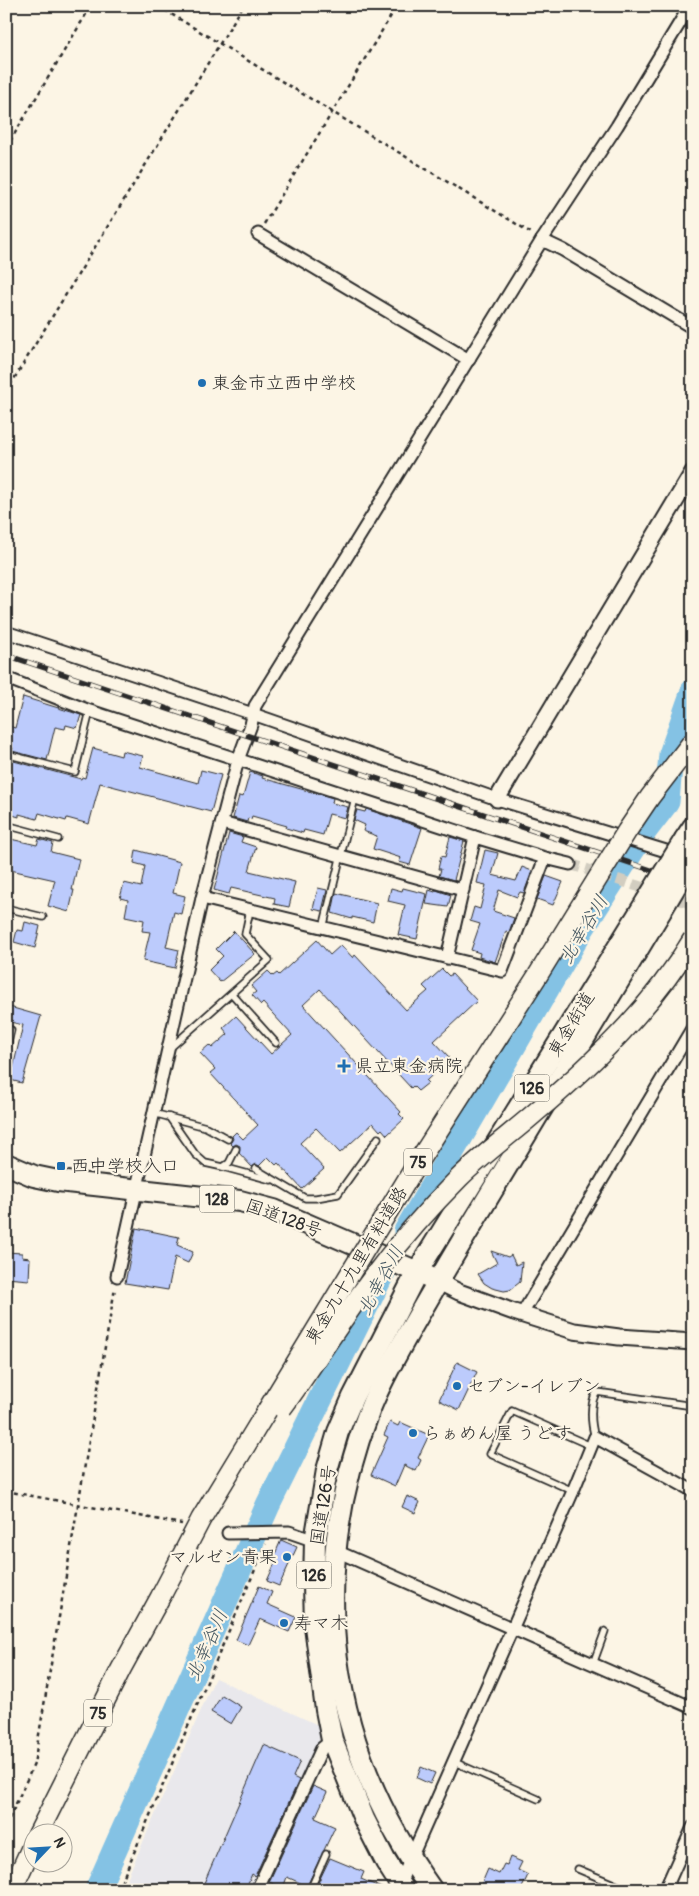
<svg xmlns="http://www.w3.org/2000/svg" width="699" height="1896" viewBox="0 0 699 1896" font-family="Pangolin,'Klee One',sans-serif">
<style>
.built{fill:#e9e8ec}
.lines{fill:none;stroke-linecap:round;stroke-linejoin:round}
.river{stroke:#84c2e4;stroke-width:25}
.building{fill:#bccbfc;stroke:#2b2b2b}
.minor-tunnel{stroke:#d2cdc0;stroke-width:11;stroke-dasharray:11 5.5;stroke-linecap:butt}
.service-casing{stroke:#2b2b2b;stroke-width:9}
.minor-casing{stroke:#2b2b2b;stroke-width:15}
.tertiary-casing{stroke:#2b2b2b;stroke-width:19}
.primary-casing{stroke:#2b2b2b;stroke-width:22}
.trunk-casing{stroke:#2b2b2b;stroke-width:24}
.path{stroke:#2b2b2b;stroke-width:2.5;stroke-dasharray:4 4;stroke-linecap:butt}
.service{stroke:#fcf5e5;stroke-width:5.5}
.minor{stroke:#fcf5e5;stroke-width:11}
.tertiary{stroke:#fcf5e5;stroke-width:15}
.primary{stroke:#fcf5e5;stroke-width:19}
.trunk{stroke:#fcf5e5;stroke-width:20}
.rail-casing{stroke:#2b2b2b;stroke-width:5.5}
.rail{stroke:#fcf5e5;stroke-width:4;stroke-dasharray:11;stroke-linecap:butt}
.primary-bridge-casing{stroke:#2b2b2b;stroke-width:22;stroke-linecap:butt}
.trunk-bridge-casing{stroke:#2b2b2b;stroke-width:24;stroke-linecap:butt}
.primary-bridge{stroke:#fcf5e5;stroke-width:19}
.trunk-bridge{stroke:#fcf5e5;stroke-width:20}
.poi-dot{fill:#1f6fb2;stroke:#fcf5e5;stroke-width:2}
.labels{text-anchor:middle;stroke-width:4.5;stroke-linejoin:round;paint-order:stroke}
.shield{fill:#fcf5e5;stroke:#6a6863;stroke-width:1}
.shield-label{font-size:16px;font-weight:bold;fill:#2b2b2b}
.poi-label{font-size:18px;fill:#2b2b2b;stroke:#fcf5e5;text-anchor:start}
.street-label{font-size:18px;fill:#2b2b2b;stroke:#fcf5e5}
.water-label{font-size:19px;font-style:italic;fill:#465862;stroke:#fcf5e5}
</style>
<rect width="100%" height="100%" fill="#fcf5e5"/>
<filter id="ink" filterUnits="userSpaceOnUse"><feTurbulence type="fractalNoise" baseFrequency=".02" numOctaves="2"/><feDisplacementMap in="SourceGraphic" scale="10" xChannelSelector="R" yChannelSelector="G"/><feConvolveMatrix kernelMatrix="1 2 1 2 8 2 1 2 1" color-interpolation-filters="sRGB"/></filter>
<g filter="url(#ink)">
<path class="built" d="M215 1678 318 1725 321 1736 251 1890H139L125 1883Z"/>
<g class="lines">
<g class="river">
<path d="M406 1231 580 932 644 832 667 802 671 754 693 691"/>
<path d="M97 1890 268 1505 385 1268"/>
</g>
</g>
<g class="building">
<path d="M23 697 81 715 77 728 66 725 65 729 55 727 47 760 12 751 13 748 6 746V725L15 728Z"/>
<path d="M93 748 121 756 122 751 143 756 140 767 198 783 201 770 221 775 211 812 100 783 89 824 67 818 66 821 39 813 37 819 19 814V817L6 813V799L10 778 6 777V772L10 760 81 779 82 777 85 778Z"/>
<path d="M250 772 263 776 262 778 333 798 332 803 348 807 345 818 329 814 323 835 304 830 303 833 286 828 287 826 252 816 251 819 248 818 247 822 233 818 239 796 243 797Z"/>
<path d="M366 809 422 828 410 865 399 862 401 858 373 849 377 836 363 831 365 825 354 820 357 810 365 812Z"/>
<path d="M229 833 243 837 241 842 256 847 249 871 295 882 289 907 274 904 275 898 231 888 229 894 214 890Z"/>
<path d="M450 837 464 841 454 880 439 876 441 869H438L441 856 445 857Z"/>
<path d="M6 838 37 845 39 839 53 843 51 852 79 859 72 890H74L69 912 48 906 55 880 6 869Z"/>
<path d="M136 850 180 862 173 893 185 896 181 914 174 912 166 947 179 950 175 968 143 961 150 932 142 931 144 920 125 916 128 900 120 898 124 883 141 887 145 866 134 863Z"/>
<path d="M485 850 498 853 492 875 516 881 522 867 532 871 524 893 520 892 517 897 499 890 493 911 514 918 509 932 506 931 495 962 479 957 480 953 471 950 480 924 470 921 474 907 480 909 486 885 477 883Z"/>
<path d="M546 876 563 882 553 905 537 899Z"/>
<path d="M318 888 327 890 322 911 313 909Z"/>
<path d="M391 888 402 891 403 888 427 894 417 939 398 935 405 905 388 901Z"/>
<path d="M429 890 435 892 436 890 451 895 448 907 426 904Z"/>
<path d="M336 893 377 903 373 922 352 917V919L332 913Z"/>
<path d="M25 922 40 926 35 948 14 942 17 930 23 931Z"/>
<path d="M234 931 255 954 220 982 209 970 223 956 216 949Z"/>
<path d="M317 940 330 955 341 945 353 958 355 955 406 1010 428 991 423 986 442 969 449 976 452 974 477 1001 434 1041 449 1057 446 1059 447 1061 426 1081 428 1083 418 1091 413 1086 411 1088 320 989 303 1005 401 1112 399 1114 404 1119 387 1135 382 1129 380 1131 373 1123 340 1153 316 1128 300 1143 324 1169 302 1189 278 1163 276 1165 268 1157 259 1166 256 1164 252 1167 239 1153 240 1146 236 1144 233 1146 230 1143 233 1139 232 1136 236 1132 243 1139 258 1125 210 1073 215 1069 200 1053 209 1045 212 1048 228 1034 223 1028 236 1016 271 1054 292 1035 263 1003 261 1005 252 995 256 992 251 986 268 971 273 976 277 973 279 975Z"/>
<path d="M6 1006 41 1016 22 1083 6 1079V1066L13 1068 23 1025 6 1021Z"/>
<path d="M136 1228 179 1237 177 1245 193 1252 188 1263 175 1257 168 1290 125 1283Z"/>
<path d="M491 1251 508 1257 511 1255 516 1265 522 1262 520 1282 510 1290 504 1291 492 1288 484 1283 478 1274 497 1263Z"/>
<path d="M6 1252 22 1253V1257L30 1258 29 1280 6 1278Z"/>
<path d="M457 1362 477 1372 459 1410 439 1400Z"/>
<path d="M390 1422 398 1426 400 1422 429 1435 418 1458 421 1460 416 1471 404 1465 395 1486 371 1475 388 1437 384 1435Z"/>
<path d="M407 1496 420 1502 415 1513 402 1507Z"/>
<path d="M281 1540 297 1547 279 1586 267 1581 275 1563 272 1561Z"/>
<path d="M259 1586 272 1592 267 1604 296 1617 289 1632 260 1619 248 1645 236 1640Z"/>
<path d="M222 1695 241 1707 231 1724 211 1712Z"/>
<path d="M264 1745 300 1761 293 1777 299 1780 255 1876 252 1874 245 1890H201Z"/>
<path d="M421 1767 435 1773 430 1784 417 1778Z"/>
<path d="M313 1786 327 1792 315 1818 335 1827 307 1886 287 1877 283 1888 269 1882Z"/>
<path d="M510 1857 522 1862 518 1870 528 1875 521 1890H479L488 1869 499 1874 504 1864 507 1865Z"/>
<path d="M330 1858 364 1872 361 1879 386 1890 315 1889Z"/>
</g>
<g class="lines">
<path class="minor-tunnel" d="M570 864 693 904"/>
<g class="service-casing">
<g id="service">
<path d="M6 754 75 772 90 711"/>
<path d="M6 825 58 839"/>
<path d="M6 908 43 917"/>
<path d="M323 928 355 798"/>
<path d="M232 994 276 1043"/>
<path d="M6 1028 11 1030 6 1051"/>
<path d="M169 1049 269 960 245 934 250 910"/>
<path d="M153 1113 206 1127 228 1139"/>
<path d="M169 1117 195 1154 205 1163 223 1167 229 1163 236 1149"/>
<path d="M223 1167 271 1180"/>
<path d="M256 1169 305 1198H316L338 1194 378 1138"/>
<path d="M595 1437C591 1425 589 1402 597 1392L693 1406"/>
<path d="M573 1491 490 1454 512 1411 591 1446"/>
<path d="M593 1664 605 1631"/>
<path d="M452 1761 538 1799"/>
<path d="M578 1869 628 1890"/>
<path d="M259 1885 269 1890"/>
<path d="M310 1890 326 1854"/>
</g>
</g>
<g class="minor-casing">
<g id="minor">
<path d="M258 234 469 360"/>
<path d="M542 240 563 250 693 328"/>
<path d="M6 632 253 714 497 799 679 855"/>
<path d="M6 678 90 711 475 837 545 858 570 864"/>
<path d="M222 823 463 890"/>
<path d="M202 898 502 971 545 858"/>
<path d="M447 958 475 837"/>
<path d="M117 1276 202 898 238 760 251 725 255 706 542 240 617 126 690 6"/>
<path d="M522 1314 693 1027"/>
<path d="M228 1533 289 1532 315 1541"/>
<path d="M334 1550 693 1708"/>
<path d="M400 1883 573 1491 595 1437 693 1491"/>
<path d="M257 1890 322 1748 332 1740"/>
<path d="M665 1890 693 1827"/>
</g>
</g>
<g class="tertiary-casing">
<g id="tertiary">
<path d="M497 799 693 472"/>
<path d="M437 1281 459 1292 514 1312 574 1331 619 1337 693 1342"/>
</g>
</g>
<g class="primary-casing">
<g id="primary">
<path d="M38 1834 121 1669 162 1594"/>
<path d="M12 1890 32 1846"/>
</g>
</g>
<g class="trunk-casing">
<g id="trunk">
<path d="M685 839 693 827"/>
<path d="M6 1164 34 1176 58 1181 240 1201 274 1210 429 1277"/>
<path d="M404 1890 386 1862 364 1819 332 1740 326 1710 315 1626 314 1584 315 1541 327 1470 338 1432 353 1397 417 1272 646 902"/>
<path d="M432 1890C326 1743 305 1578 370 1409 380 1383 395 1357 409 1332 435 1286 462 1241 489 1196 546 1101 604 1006 661 911"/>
</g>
</g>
<g class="path">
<path d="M158 6 533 234"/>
<path d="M6 148 91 6"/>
<path d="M264 224 397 6"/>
<path d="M6 392 243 6"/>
<path d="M6 1491 182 1524"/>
<path d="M6 1826 34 1764 115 1288"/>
<path d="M118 1890 266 1544"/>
</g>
<use href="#service" class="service"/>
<use href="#minor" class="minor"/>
<use href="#tertiary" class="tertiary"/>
<use href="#primary" class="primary"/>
<use href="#trunk" class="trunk"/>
<g class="rail-casing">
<path id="rail" d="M6 655 693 884"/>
</g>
<use href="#rail" class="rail"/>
<g class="primary-bridge-casing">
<g id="primary-bridge">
<path d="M282 1408C303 1380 322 1350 342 1321 376 1270 415 1222 459 1178 483 1154 511 1134 536 1112 595 1062 653 1006 693 939"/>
<path d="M162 1594 201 1519 418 1162 538 975 627 831 650 797 693 741"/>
</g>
</g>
<g class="trunk-bridge-casing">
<g id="trunk-bridge">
<path d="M646 902 685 839"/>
<path d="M661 911 693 857"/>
</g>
</g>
<use href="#primary-bridge" class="primary-bridge"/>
<use href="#trunk-bridge" class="trunk-bridge"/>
</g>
</g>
<g class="poi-dot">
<circle cx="202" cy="383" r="5"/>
<path d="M341.5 1058.5h5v5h5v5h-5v5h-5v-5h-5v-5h5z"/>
<rect x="56" y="1161" width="10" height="10" rx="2.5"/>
<circle cx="457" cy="1386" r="5"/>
<circle cx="413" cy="1433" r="5"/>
<circle cx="287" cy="1557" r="5"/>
<circle cx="284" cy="1623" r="5"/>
</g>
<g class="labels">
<g class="shield">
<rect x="514.5" y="1074.5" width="35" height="27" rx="4"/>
<rect x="404" y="1148.5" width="28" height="27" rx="4"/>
<rect x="199.5" y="1185.5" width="35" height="27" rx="4"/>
<rect x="296.5" y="1561.5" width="35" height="27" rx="4"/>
<rect x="84" y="1699.5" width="28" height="27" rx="4"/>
</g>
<g class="shield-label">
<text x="532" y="1094">126</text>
<text x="418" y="1168">75</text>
<text x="217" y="1205">128</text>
<text x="314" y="1581">126</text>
<text x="98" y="1719">75</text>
</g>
<g class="poi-label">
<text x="212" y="389">東金市立西中学校</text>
<text x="355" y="1072">県立東金病院</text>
<text x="71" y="1172">西中学校入口</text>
<text x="467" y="1392">セブン-イレブン</text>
<text x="423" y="1439">らぁめん屋 うどす</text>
<text x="277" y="1563" text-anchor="end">マルゼン青果</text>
<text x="294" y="1629">寿マ木</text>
</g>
<g class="street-label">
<text transform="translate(571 1024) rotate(-59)" y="6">東金街道</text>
<text transform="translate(284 1218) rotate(20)" y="6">国道128号</text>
<text transform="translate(356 1265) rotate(-59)" y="6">東金九十九里有料道路</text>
<text transform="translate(323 1505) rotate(-81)" y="6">国道126号</text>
</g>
<g class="water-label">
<text transform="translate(583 929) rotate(-59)" y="7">北幸谷川</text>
<text transform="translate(380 1280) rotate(-62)" y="7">北幸谷川</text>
<text transform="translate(206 1645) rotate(-66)" y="7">北幸谷川</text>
</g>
</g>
<rect width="699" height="1896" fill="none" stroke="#fcf5e5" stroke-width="25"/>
<rect x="12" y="12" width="674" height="1871" fill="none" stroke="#2b2b2b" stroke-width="2" filter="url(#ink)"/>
<g transform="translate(48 1848) rotate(65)"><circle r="24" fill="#fcf5e5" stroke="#a8a49b"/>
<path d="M0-4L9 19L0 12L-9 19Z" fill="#1f6fb2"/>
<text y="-8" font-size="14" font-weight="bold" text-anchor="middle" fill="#2b2b2b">N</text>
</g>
</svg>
